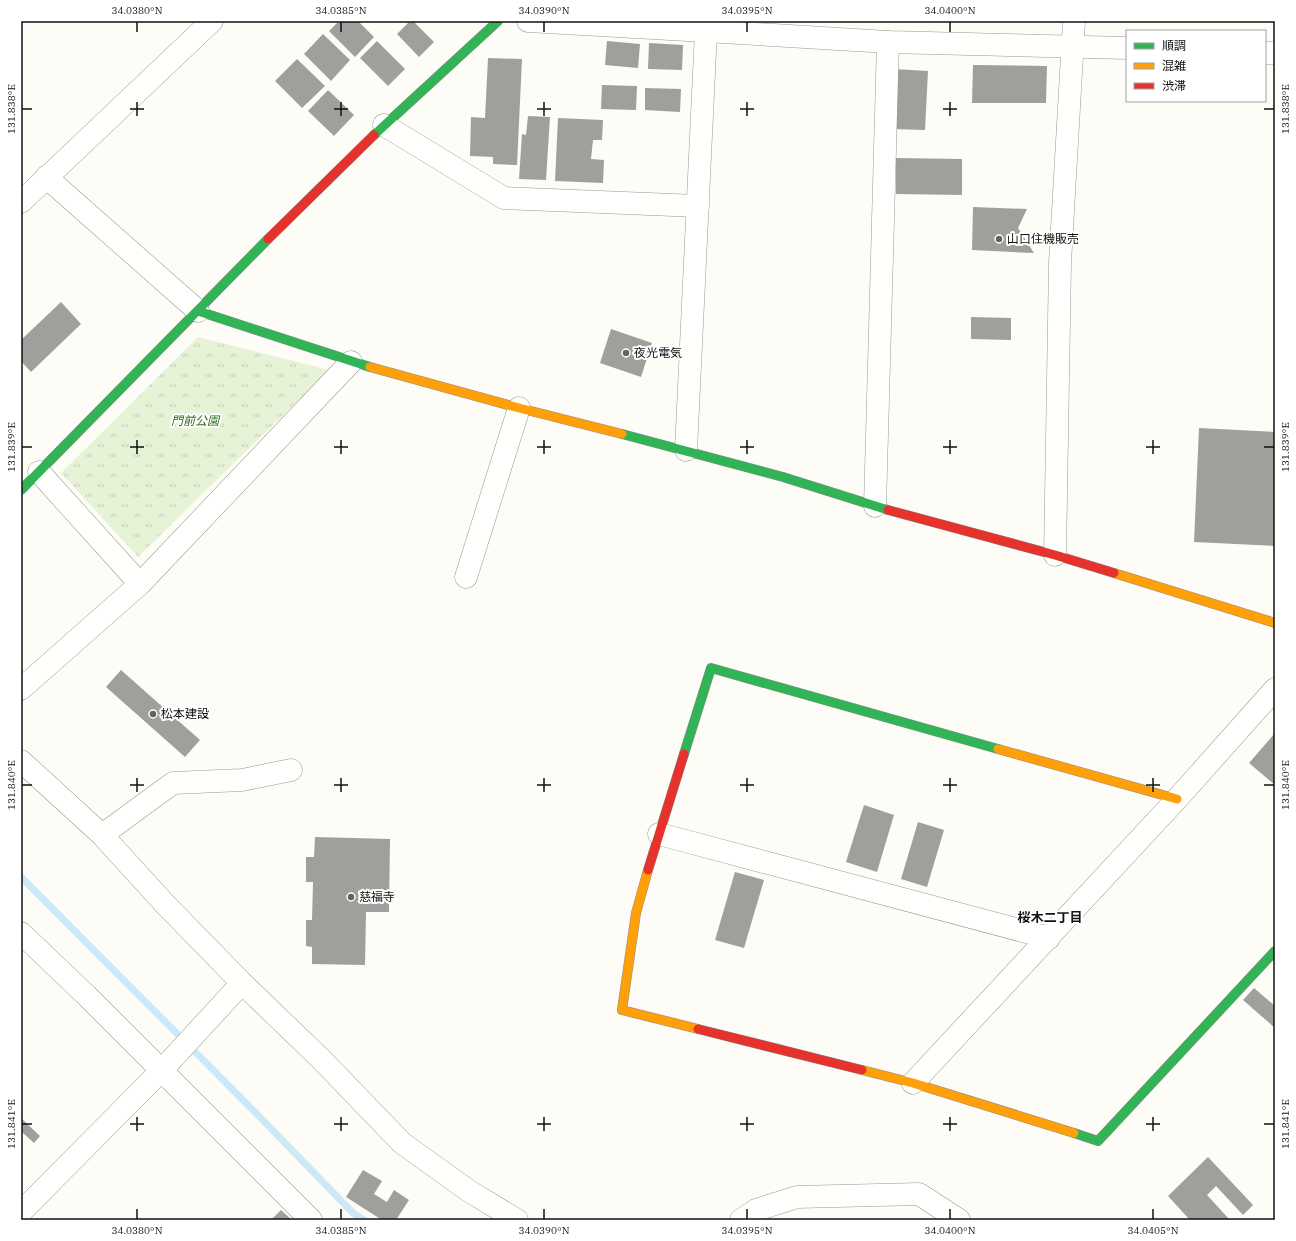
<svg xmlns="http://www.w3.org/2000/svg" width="1296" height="1241" viewBox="0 0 1296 1241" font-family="'IBM Plex Serif','Noto Sans JP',serif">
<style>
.park{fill:url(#park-tufts)}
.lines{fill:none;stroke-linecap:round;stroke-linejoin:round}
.stream{stroke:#cde8f7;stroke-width:7}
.building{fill:#a19f9c}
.street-casing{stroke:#979795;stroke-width:23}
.fast-casing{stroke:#8e8d8b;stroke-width:10}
.slow-casing{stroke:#8e8d8b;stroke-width:10}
.jam-casing{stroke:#8e8d8b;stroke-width:10}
.street{stroke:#fffffe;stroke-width:22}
.fast{stroke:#30b455;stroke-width:9}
.slow{stroke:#ff9f0a;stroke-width:9}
.jam{stroke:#e5322d;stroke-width:9}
.ticks{fill:none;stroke:#111;stroke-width:1.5}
.poi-dot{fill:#646362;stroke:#fff;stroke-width:1.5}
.labels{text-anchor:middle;stroke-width:4;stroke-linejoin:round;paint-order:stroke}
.poi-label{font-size:12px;fill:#111;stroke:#fff;text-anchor:start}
.park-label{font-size:12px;font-style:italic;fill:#2f6b1f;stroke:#fff}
.neighbourhood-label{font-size:13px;font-weight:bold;fill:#111;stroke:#fff}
.neatline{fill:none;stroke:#111;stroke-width:1.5}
.ticks-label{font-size:10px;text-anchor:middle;fill:#111}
</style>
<defs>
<pattern id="park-tufts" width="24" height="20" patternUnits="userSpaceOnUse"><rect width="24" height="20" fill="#e7f3d7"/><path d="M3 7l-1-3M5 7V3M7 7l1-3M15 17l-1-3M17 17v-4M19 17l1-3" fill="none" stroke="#c5cfb8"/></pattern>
</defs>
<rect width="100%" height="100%" fill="#fdfcf7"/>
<path class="park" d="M198 337 329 370 138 557 61 473Z"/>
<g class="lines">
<path class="stream" d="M21 877 253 1110 353 1213 364 1220"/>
</g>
<g class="building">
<path d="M339 21H358L374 37 355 57 329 31Z"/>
<path d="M410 21H413L434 42 419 57 397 34Z"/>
<path d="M323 34 350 60 331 81 304 54Z"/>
<path d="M377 41 405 69 388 86 360 58Z"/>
<path d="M607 41 640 44 638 68 605 65Z"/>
<path d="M649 43 683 45 682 70 648 69Z"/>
<path d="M488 58 522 59 517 165 493 164V157L470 156 471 117 485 118Z"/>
<path d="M297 59 325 86 302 108 275 81Z"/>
<path d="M973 65 1047 66 1046 103H972Z"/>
<path d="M894 69 928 71 925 130 891 129Z"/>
<path d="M602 85 637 86 636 110 601 109Z"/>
<path d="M645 88 681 89 680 112 645 110Z"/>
<path d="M328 90 354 115 334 136 308 111Z"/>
<path d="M528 116 550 117 546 180 519 179 522 134 526 135Z"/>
<path d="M558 118 603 120 602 140H593L591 159 604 160 603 183 555 181Z"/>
<path d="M896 158 962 159V195L896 194Z"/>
<path d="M973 207 1027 209 1018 228 1034 253 972 250Z"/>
<path d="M61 302 81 324 31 372 21 361V340Z"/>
<path d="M971 317 1011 318V340L971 339Z"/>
<path d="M611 329 652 343 641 377 600 363Z"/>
<path d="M1199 428 1275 432V546L1194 542Z"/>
<path d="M121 670 200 740 185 757 106 687Z"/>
<path d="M1275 733V785L1249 763Z"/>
<path d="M864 805 894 815 877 872 846 862Z"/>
<path d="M918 822 944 830 927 887 901 879Z"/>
<path d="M315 837 390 839 389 912H366L365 965 312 964V947L306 946V920H312L313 882H306V857H314Z"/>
<path d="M735 872 764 880 744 948 715 940Z"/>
<path d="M1254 988 1275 1006V1028L1243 1000Z"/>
<path d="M21 1118 40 1136 34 1143 23 1133 21 1135Z"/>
<path d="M1208 1157 1253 1205 1243 1215 1216 1186 1207 1195 1230 1220H1190L1168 1196Z"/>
<path d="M363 1170 382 1181 374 1194 387 1202 394 1190 409 1200 396 1220H382L346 1197Z"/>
<path d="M281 1210 292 1220H271Z"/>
</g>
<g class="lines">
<g class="street-casing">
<g id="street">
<path d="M528 21 706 31 888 42 1127 48"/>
<path d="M1265 53H1275"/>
<path d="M384 125 504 198 698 206"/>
<path d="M46 177 198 311"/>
<path d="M21 202 212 21"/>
<path d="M686 450 706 31"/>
<path d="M39 472 140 584"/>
<path d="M875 506 888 42"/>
<path d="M1055 555 1060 263 1074 21"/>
<path d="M466 577 519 408"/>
<path d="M21 689 140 584 351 362"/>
<path d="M21 761 102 835 164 903 242 983 321 1059 402 1143 469 1191 517 1220"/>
<path d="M659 834 1049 938"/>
<path d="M102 835 173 783 242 780 291 770"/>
<path d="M21 933 87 996 311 1220"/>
<path d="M913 1083 1177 799 1275 689"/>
<path d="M21 1212 161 1071 242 983"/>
<path d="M741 1220 756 1210 797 1197 919 1194 959 1220"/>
</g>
</g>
<g class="fast-casing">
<g id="fast">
<path d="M374 135 498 21"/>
<path d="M198 311 370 367"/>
<path d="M622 434 783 477 888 510"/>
<path d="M21 490 268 239"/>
<path d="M684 754 711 668 998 749"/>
<path d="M1074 1133 1098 1141 1275 951"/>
</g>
</g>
<g class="slow-casing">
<g id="slow">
<path d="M370 367 519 408 622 434"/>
<path d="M1114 573 1275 623"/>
<path d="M998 749 1177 799"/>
<path d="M648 870 636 913 622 1010 698 1029"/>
<path d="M862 1070 913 1083 1074 1133"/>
</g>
</g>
<g class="jam-casing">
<g id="jam">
<path d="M268 239 374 135"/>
<path d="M888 510 1055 555 1114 573"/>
<path d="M648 870 684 754"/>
<path d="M698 1029 862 1070"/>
</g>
</g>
<use href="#street" class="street"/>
<use href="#fast" class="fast"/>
<use href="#slow" class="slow"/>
<use href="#jam" class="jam"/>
</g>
<path class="ticks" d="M137 22V32M341 22V32M544 22V32M747 22V32M950 22V32M137 102V116M341 102V116M544 102V116M747 102V116M950 102V116M22 109H32M130 109H144M334 109H348M537 109H551M740 109H754M943 109H957M1264 109H1274M137 440V454M341 440V454M544 440V454M747 440V454M950 440V454M1153 440V454M22 447H32M130 447H144M334 447H348M537 447H551M740 447H754M943 447H957M1146 447H1160M1264 447H1274M137 778V792M341 778V792M544 778V792M747 778V792M950 778V792M1153 778V792M22 785H32M130 785H144M334 785H348M537 785H551M740 785H754M943 785H957M1146 785H1160M1264 785H1274M137 1117V1131M341 1117V1131M544 1117V1131M747 1117V1131M950 1117V1131M1153 1117V1131M22 1124H32M130 1124H144M334 1124H348M537 1124H551M740 1124H754M943 1124H957M1146 1124H1160M1264 1124H1274M137 1209V1219M341 1209V1219M544 1209V1219M747 1209V1219M950 1209V1219M1153 1209V1219"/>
<g class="poi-dot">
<circle cx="999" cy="239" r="4"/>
<circle cx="626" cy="353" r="4"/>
<circle cx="153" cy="714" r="4"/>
<circle cx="351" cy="897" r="4"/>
</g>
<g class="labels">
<g class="poi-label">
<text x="1007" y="243">山口住機販売</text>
<text x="634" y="357">夜光電気</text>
<text x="161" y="718">松本建設</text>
<text x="359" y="901">慈福寺</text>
</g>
<g class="park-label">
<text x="195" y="425">門前公園</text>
</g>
<g class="neighbourhood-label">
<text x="1050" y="922">桜木二丁目</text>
</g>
</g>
<rect width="1296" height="1241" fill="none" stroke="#ffffff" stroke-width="44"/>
<rect x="1126" y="30" width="140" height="72" fill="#ffffff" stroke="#a0a0a0"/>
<rect x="1134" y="43" width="20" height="6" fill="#30b455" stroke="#a0a0a0"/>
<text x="1162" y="50" font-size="12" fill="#111111">順調</text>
<rect x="1134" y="63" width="20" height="6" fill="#ff9f0a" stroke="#a0a0a0"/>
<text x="1162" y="70" font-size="12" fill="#111111">混雑</text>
<rect x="1134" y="83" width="20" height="6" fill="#e5322d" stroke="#a0a0a0"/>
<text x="1162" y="90" font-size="12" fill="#111111">渋滞</text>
<rect x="22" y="22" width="1252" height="1197" class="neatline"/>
<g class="ticks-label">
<text x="137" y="14">34.0380°N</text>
<text x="341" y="14">34.0385°N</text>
<text x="544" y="14">34.0390°N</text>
<text x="747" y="14">34.0395°N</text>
<text x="950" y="14">34.0400°N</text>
<text transform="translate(1285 109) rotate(-90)" y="4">131.838°E</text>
<text transform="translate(11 109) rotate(-90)" y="4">131.838°E</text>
<text transform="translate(1285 447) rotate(-90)" y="4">131.839°E</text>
<text transform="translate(11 447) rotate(-90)" y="4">131.839°E</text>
<text transform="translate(1285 785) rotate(-90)" y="4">131.840°E</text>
<text transform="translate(11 785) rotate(-90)" y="4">131.840°E</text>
<text transform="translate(1285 1124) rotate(-90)" y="4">131.841°E</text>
<text transform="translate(11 1124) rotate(-90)" y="4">131.841°E</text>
<text x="137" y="1234">34.0380°N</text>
<text x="341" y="1234">34.0385°N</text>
<text x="544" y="1234">34.0390°N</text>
<text x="747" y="1234">34.0395°N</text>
<text x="950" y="1234">34.0400°N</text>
<text x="1153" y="1234">34.0405°N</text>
</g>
</svg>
